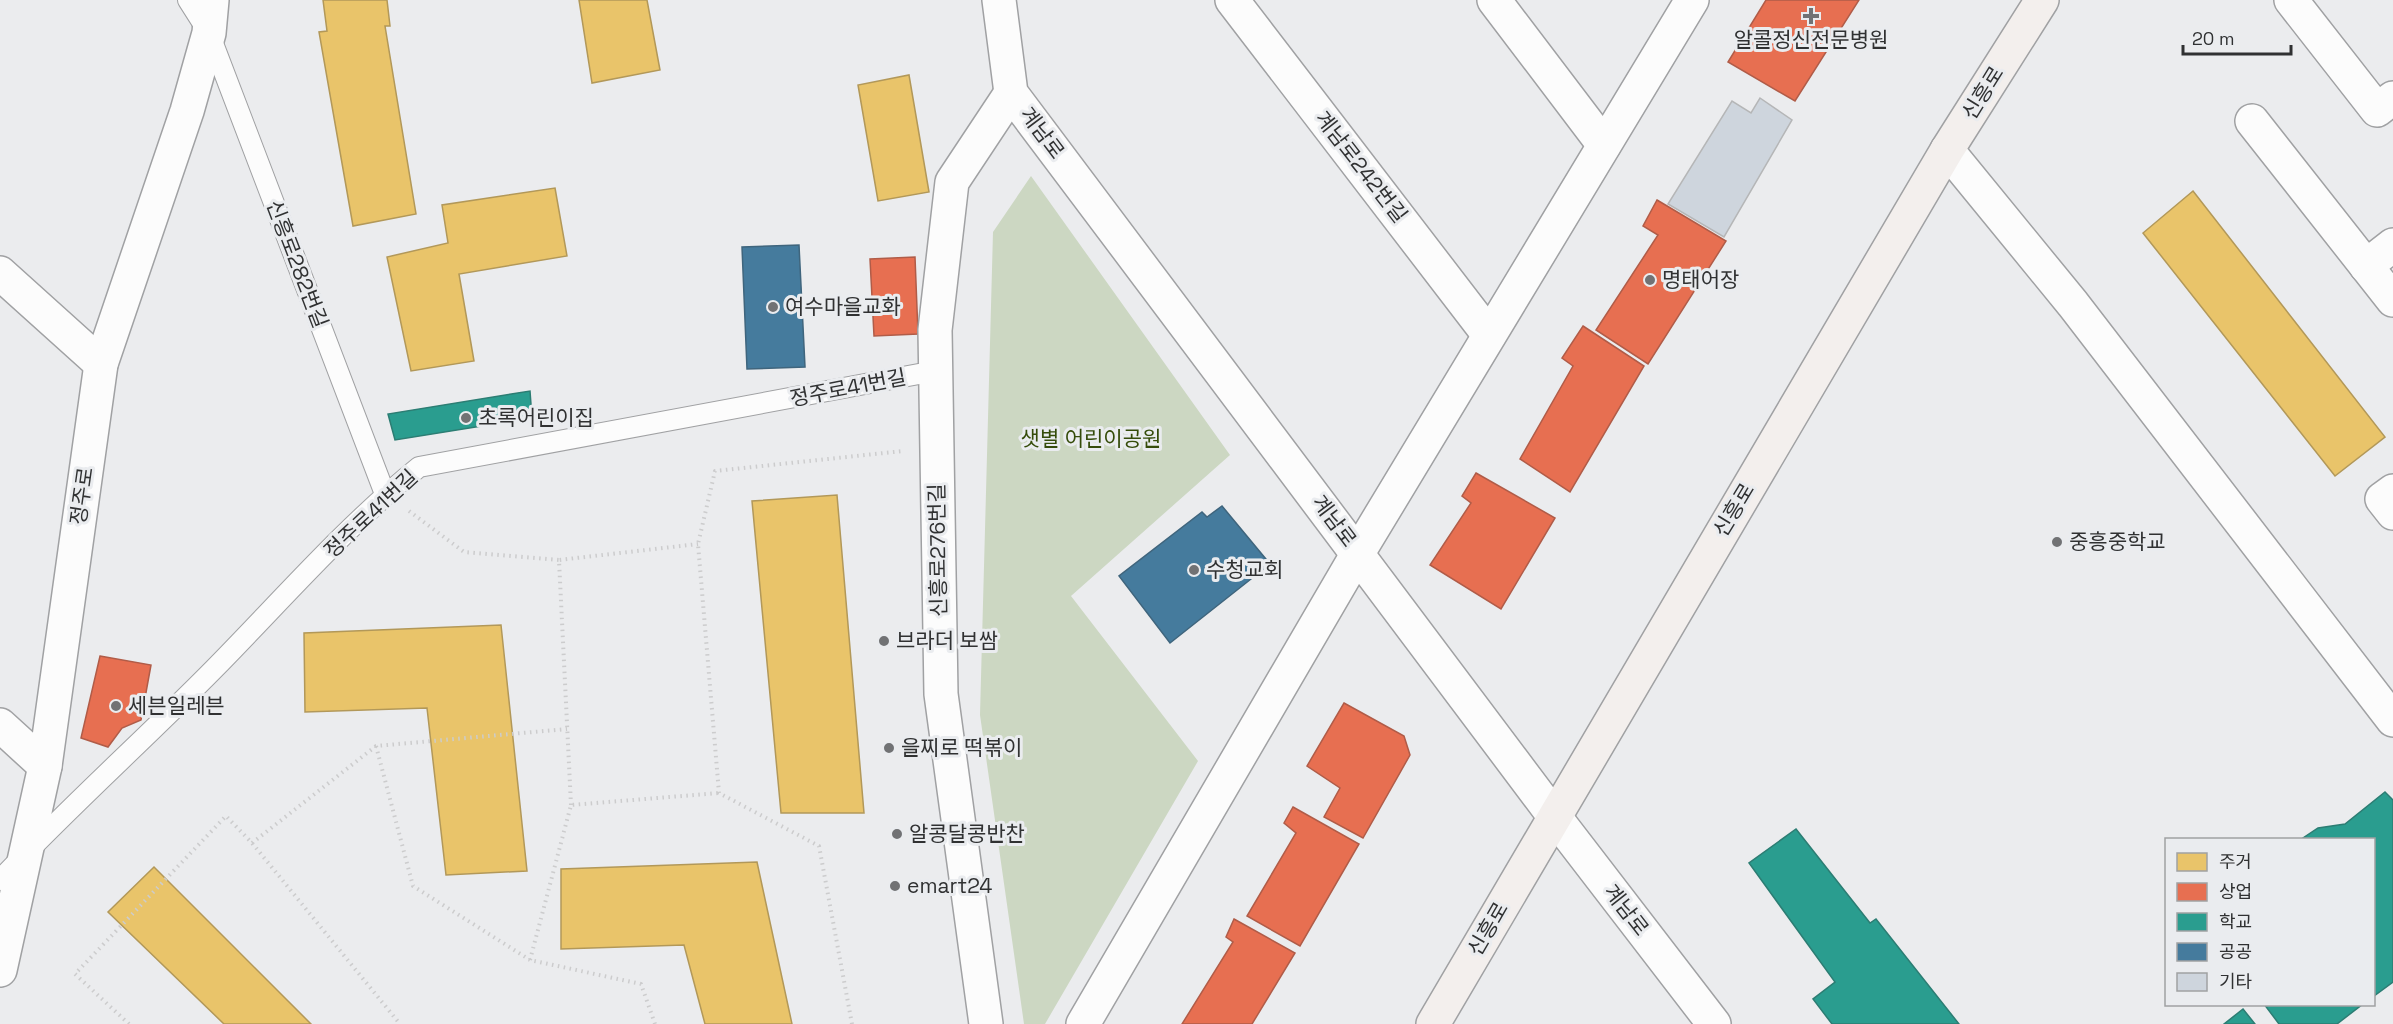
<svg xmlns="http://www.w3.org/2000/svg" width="2393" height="1024" viewBox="0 0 2393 1024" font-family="'Space Grotesk','Noto Sans KR',sans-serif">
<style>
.green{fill:#ccd7c2}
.homes{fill:#e9c46a;stroke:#b29859;stroke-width:1.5}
.shops{fill:#e76f51;stroke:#b05c48;stroke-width:1.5}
.schools{fill:#2a9d8f;stroke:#2c7d73;stroke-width:1.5}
.public{fill:#457b9d;stroke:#3f657d;stroke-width:1.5}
.building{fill:#ced5dd;stroke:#b5b6b7;stroke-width:1.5}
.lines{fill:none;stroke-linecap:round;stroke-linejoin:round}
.lane-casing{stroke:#a0a1a3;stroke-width:22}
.street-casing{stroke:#a0a1a3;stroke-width:36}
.secondary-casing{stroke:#a0a1a3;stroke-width:36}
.path{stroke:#cccccd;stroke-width:4;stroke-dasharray:1.5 4.5;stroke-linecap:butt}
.lane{stroke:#fcfcfc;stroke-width:20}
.street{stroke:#fcfcfc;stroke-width:33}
.secondary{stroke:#f3efed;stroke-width:33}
.poi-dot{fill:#717274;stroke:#eaecef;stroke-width:2}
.labels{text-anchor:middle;stroke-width:6;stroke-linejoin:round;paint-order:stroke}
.poi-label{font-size:21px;fill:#303132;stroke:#eaecef;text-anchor:start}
.street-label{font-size:21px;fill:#303132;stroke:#eaecef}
.park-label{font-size:21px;fill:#354c0a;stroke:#eaecef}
</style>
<rect width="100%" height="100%" fill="#ebecee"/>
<path class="green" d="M1031 176 1230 455 1071 596 1198 761 1045 1024H1024L980 715 993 232Z"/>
<g class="homes">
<path d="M323 0H387L390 26H385L416 214 353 226 319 32 327 31Z"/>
<path d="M579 0H647L660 70 592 83Z"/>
<path d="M909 75 929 192 878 201 858 85Z"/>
<path d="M555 188 567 256 459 274 474 361 411 371 387 257 448 243 442 205Z"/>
<path d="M2193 191 2385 437 2335 476 2143 233Z"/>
<path d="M837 495 864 813H781L752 501Z"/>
<path d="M501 625 527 871 446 875 427 708 305 712 304 633Z"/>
<path d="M757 862 792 1024H705L684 945 561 949V869Z"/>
<path d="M154 867 311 1024H224L108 912Z"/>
</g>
<g class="shops">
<path d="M1766 0H1859L1795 101 1728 62Z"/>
<path d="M1657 200 1726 241 1648 364 1596 330 1658 235 1643 226Z"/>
<path d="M915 257 918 334 874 336 870 259Z"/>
<path d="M1583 326 1644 366 1570 492 1520 459 1573 366 1562 358Z"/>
<path d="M1476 473 1555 518 1501 609 1430 565 1471 503 1462 496Z"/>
<path d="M100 656 151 665 141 720 122 728 108 747 81 738Z"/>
<path d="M1344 703 1404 736 1410 755 1363 838 1324 817 1340 788 1307 766Z"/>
<path d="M1293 807 1359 844 1300 946 1247 916 1296 833 1284 823Z"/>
<path d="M1234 919 1295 953 1252 1024H1182L1233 942 1226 937Z"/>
</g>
<g class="schools">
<path d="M530 391 532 418 395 440 388 414Z"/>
<path d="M2385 792 2393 800V982L2374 996V840H2300L2318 828 2345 824Z"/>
<path d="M1796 829 1870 923 1876 919 1959 1024H1832L1813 999 1835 982 1749 863Z"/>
<path d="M2264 1004H2363L2337 1024H2279Z"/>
<path d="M2243 1009 2255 1024H2224Z"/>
</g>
<g class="public">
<path d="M799 245 805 367 747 369 742 247Z"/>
<path d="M1222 506 1270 564 1170 643 1119 576 1202 512 1207 517Z"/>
</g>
<path class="building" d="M1760 98 1792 120 1724 237 1668 204 1732 101 1751 113Z"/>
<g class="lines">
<g class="lane-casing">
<g id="lane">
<path d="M188 0 209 33 385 494"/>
<path d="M0 880C69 807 144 740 214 669 281 601 345 527 419 467L935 371"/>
</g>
</g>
<g class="street-casing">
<g id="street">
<path d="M999 0 1011 93 1554 816 1714 1024"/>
<path d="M1232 0 1489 335"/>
<path d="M1494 0 1604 145"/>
<path d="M2291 0 2377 110 2393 98"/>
<path d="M2252 121 2393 300"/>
<path d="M1947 150 2073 304 2393 720"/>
<path d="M2366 266 2393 245"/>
<path d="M0 273 101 364"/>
<path d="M2393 491 2382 499 2393 513"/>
<path d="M0 725 45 766"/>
<path d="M0 970 45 766 101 364 187 111 209 33 212 0"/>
<path d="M986 1024 941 694 935 330 952 182 1011 93"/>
<path d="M1083 1024 1358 553 1692 0"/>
</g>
</g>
<g class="secondary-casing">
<path id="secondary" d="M1433 1024 1947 150 2042 0"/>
</g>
<g class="path">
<path d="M409 511 464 552 559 560"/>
<path d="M376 746 413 886 530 960"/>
<path d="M571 805 559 560 698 544"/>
<path d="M252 843 376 746 567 729"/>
<path d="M129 1024 75 974 226 816 252 843 400 1024"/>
<path d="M655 1024 641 984 530 960 571 805 719 793"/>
<path d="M852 1024 819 846 719 793 698 544 715 471 903 451"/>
</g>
<use href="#lane" class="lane"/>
<use href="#street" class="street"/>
<use href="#secondary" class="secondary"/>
</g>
<g class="poi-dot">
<path d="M1808 7h6v6h6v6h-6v6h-6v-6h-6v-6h6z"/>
<circle cx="1650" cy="280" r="6"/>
<circle cx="773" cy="307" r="6"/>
<circle cx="466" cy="418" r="6"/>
<circle cx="2057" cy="542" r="6"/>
<circle cx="1194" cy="570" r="6"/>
<circle cx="884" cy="641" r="6"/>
<circle cx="116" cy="706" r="6"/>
<circle cx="889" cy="748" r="6"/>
<circle cx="897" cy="834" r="6"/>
<circle cx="895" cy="886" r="6"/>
</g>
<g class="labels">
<g class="poi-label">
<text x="1811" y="47" text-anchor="middle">알콜정신전문병원</text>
<text x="1662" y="287">명태어장</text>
<text x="785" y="314">여수마을교화</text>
<text x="478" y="425">초록어린이집</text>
<text x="2069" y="549">중흥중학교</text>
<text x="1206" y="577">수청교회</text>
<text x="896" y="648">브라더 보쌈</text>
<text x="128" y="713">세븐일레븐</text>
<text x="901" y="755">을찌로 떡볶이</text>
<text x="909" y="841">알콩달콩반찬</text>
<text x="907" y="893">emart24</text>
</g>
<g class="street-label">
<text transform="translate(1983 93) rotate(-58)" y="7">신흥로</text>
<text transform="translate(1042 133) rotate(53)" y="7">계남로</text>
<text transform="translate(1361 167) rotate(52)" y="7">계남로242번길</text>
<text transform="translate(297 264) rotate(69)" y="7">신흥로282번길</text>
<text transform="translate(848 388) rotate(-11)" y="7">정주로41번길</text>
<text transform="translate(82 496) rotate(-82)" y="7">정주로</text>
<text transform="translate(1734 510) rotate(-59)" y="7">신흥로</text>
<text transform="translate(371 514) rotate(-43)" y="7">정주로41번길</text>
<text transform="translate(1334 521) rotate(53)" y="7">계남로</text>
<text transform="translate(938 550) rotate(-91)" y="7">신흥로276번길</text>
<text transform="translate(1626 910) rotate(52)" y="7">계남로</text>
<text transform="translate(1488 929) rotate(-60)" y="7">신흥로</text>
</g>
<g class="park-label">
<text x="1091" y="446">샛별 어린이공원</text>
</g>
</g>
<rect x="2165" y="838" width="210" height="168" fill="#eaecef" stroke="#a0a1a3" stroke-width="1.5"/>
<rect x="2177" y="853" width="30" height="18" fill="#e9c46a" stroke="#a0a1a3" stroke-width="1.5"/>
<text x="2219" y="868" font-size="18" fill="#303132">주거</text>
<rect x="2177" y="883" width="30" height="18" fill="#e76f51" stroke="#a0a1a3" stroke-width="1.5"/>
<text x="2219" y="898" font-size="18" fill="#303132">상업</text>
<rect x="2177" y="913" width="30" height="18" fill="#2a9d8f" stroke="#a0a1a3" stroke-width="1.5"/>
<text x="2219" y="928" font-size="18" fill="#303132">학교</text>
<rect x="2177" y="943" width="30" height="18" fill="#457b9d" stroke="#a0a1a3" stroke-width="1.5"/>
<text x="2219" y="958" font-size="18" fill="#303132">공공</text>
<rect x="2177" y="973" width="30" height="18" fill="#ced5dd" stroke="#a0a1a3" stroke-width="1.5"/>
<text x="2219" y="988" font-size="18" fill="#303132">기타</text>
<path d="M2183 45v9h108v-9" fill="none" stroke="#303132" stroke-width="3"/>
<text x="2192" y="45" font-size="18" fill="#303132" stroke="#eaecef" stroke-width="4.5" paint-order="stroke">20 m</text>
</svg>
